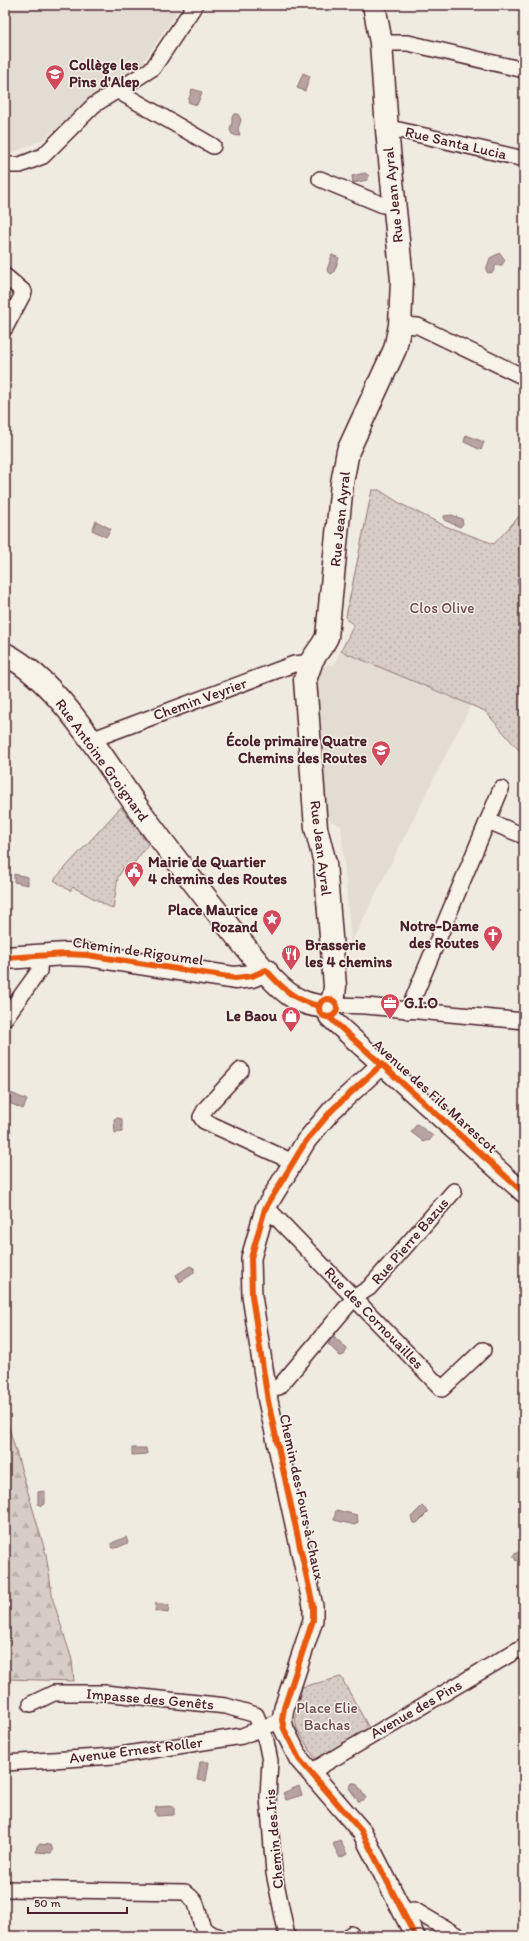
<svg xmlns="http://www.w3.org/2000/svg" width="529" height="1941" viewBox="0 0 529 1941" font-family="Itim,sans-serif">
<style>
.built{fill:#e3dcd2}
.green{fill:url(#green-dots);stroke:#917678}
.forest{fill:url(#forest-firs);stroke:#917678}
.water{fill:#b7a4a2;stroke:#8b6f72}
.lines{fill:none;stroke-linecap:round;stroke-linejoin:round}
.minor-casing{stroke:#4a1f2b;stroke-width:18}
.tertiary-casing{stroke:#4a1f2b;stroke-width:22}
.secondary-casing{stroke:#4a1f2b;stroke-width:25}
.minor{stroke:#f7f3e8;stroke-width:15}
.tertiary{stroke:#f7f3e8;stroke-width:19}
.secondary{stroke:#f7f3e8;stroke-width:22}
.cycleway-casing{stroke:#f7f3e8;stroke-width:8}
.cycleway{stroke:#e8590c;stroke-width:6}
.labels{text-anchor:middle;stroke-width:3;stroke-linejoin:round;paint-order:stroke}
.poi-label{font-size:15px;font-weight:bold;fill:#4a1f2b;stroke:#f7f3e8;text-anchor:start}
.street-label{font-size:15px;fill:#4a1f2b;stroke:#f7f3e8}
.park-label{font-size:15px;fill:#6e4a52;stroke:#f7f3e8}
</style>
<defs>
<pattern id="green-dots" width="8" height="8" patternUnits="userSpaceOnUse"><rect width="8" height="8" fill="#d8cdc6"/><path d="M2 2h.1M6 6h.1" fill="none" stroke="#bbb0aa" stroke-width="1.8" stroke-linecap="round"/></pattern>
<pattern id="forest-firs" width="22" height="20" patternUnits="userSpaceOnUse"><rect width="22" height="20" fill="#d8cdc6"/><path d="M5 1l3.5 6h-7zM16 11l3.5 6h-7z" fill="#bbb0aa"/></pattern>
</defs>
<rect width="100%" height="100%" fill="#f0ebe0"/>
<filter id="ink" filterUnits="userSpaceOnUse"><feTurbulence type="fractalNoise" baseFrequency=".025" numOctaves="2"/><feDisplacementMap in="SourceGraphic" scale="8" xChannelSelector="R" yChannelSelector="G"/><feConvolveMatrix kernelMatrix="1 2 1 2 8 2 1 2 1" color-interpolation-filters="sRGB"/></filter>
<g filter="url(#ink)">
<g class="built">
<path d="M5 5H160L177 12 142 64 68 118 44 139 11 153 5 154Z"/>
<path d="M341 650 471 705 351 943 341 826 328 820 314 705V687L317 672 328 664 334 665Z"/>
</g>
<g class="green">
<path d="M372 490H379L401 504 445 526 494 544 524 511V756L485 711 341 651 354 625 347 620 346 616Z"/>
<path d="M121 807 148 844 129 870 124 867 118 877 113 909 73 887 70 891 54 880Z"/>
<path d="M341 1677 369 1728 316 1760 297 1729 295 1718 302 1687Z"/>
</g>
<path class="forest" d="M5 1414 46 1554 53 1600 72 1660 74 1681 5 1679Z"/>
<g class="water">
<path d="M303 73 310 76 305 91 297 88Z"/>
<path d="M192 89 202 92 197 105 188 102Z"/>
<path d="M235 114H238L241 120 238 129 240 135 237 136 232 134 230 130 232 122V116Z"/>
<path d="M365 173 369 176 367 180 353 183 352 176Z"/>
<path d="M500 253 505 260 502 265H496L493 272 488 273 486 270 490 258Z"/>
<path d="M332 255 339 258 334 272 331 274 327 270Z"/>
<path d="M466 435 484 442 481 450 464 442Z"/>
<path d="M452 515 462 519 463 524 460 527 444 520V516Z"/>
<path d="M96 521 111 529 106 537 92 530Z"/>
<path d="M524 574V589H523L518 585 517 580 520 575Z"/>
<path d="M14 874 28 877V885L14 882Z"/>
<path d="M11 1093 27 1100 23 1109 7 1102Z"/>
<path d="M118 1118 122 1119V1132L115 1133 114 1119Z"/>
<path d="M417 1124 433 1136 429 1141 427 1140 424 1142 411 1132Z"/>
<path d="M190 1266 194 1268V1273L180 1282 176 1275Z"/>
<path d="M332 1337H335L347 1349 344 1355 340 1356 328 1344Z"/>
<path d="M132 1448H146L147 1454 132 1455Z"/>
<path d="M45 1491V1504L41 1506 38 1504V1492Z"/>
<path d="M422 1506 428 1512 417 1523H413L411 1517Z"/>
<path d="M336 1510 357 1515 358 1522 355 1525 334 1520Z"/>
<path d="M126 1537 128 1543 116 1548H112V1543Z"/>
<path d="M524 1549V1557L516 1561 513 1555Z"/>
<path d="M156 1603 169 1605 168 1613 155 1611Z"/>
<path d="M200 1762H209L206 1781 197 1780Z"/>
<path d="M352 1783H356L366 1798 359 1802 349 1788Z"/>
<path d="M299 1786 302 1795 286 1800 283 1793Z"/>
<path d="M174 1806V1815L157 1816 155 1812 156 1807Z"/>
<path d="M340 1840 347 1854 340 1858 333 1844Z"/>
<path d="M39 1844 51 1845 53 1851 51 1853 36 1852 37 1846Z"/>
</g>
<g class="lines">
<g class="minor-casing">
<g id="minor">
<path d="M381 43H408L524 70"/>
<path d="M118 91 213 146"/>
<path d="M387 130H399L524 159"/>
<path d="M5 165H20L43 156 94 105 153 68 195 5"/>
<path d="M320 179 383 205 394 203"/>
<path d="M5 276 24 292 5 328"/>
<path d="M400 325 418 326 524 377"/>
<path d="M91 740 294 664 304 663 309 665"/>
<path d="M488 821 524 836"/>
<path d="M337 1005 366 1006 524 1021"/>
<path d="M408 1011 501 789"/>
<path d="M5 1018 39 971 40 955"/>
<path d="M241 1070 206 1108 201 1117 204 1121 293 1162"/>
<path d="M265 1209 272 1213 442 1389 483 1350"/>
<path d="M266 1390 279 1387 355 1297 369 1288 454 1191"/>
<path d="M31 1704 54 1693H104L226 1706 256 1715 266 1741 270 1761 268 1797 274 1873 287 1936"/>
<path d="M5 1763 114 1756 242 1736 282 1720"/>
<path d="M309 1773 524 1646"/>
<path d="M5 1889 185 1892C189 1896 194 1899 196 1904 202 1920 198 1932 218 1936"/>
<path d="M403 1912 414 1910 458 1936"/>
<path d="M351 1934 352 1936"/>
</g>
</g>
<g class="tertiary-casing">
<g id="tertiary">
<path d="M329 1017 524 1193"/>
<path d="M381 1065 332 1110 306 1141 265 1209 251 1258 252 1296 268 1401 313 1606V1620L284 1708 282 1720 284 1729 299 1759 362 1832 415 1936"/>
</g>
</g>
<g class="secondary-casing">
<g id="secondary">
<path d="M5 654C59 681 105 762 140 811 171 854 204 896 238 938 254 957 278 992 301 1001 307 1004 313 1005 319 1006"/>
<path d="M5 958 66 954 87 955 235 978 252 976 266 970"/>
<path d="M332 1000 334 995 335 986 325 863 316 828 305 680 312 660 323 644 327 637 342 483 348 451 395 349 400 325 402 280 387 130 381 43 374 5"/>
</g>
</g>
<use href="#minor" class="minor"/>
<use href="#tertiary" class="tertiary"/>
<use href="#secondary" class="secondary"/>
<g class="cycleway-casing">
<g id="cycleway">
<path d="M5 958 66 954 87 955 235 978 252 976 266 970C283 989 294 1000 319 1006"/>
<circle cx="328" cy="1008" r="9"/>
<path d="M329 1017 524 1193"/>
<path d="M381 1065 332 1110 306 1141 265 1209 251 1258 252 1296 268 1401 313 1606V1620L284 1708 282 1720 284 1729 299 1759 362 1832 415 1936"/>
</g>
</g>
<use href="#cycleway" class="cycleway"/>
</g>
</g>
<defs>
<g id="school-pin" transform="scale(1)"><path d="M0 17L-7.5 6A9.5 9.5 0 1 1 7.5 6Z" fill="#d1495b" stroke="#f7f3e8"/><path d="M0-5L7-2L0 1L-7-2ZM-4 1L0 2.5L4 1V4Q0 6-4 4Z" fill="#fff"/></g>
<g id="civic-pin" transform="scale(1)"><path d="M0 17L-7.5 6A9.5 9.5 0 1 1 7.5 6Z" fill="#d1495b" stroke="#f7f3e8"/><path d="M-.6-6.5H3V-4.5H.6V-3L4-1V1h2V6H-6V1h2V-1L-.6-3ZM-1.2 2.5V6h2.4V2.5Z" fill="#fff"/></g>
<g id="sight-pin" transform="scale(1)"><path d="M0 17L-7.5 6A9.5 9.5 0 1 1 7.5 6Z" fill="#d1495b" stroke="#f7f3e8"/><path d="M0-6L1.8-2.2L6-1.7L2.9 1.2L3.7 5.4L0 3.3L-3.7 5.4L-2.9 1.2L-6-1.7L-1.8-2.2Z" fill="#fff"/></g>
<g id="church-pin" transform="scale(1)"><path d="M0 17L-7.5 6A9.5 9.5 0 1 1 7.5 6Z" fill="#d1495b" stroke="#f7f3e8"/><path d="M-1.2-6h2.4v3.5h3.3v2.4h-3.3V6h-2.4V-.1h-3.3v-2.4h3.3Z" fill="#fff"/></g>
<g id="restaurant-pin" transform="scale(1)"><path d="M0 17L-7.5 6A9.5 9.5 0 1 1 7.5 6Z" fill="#d1495b" stroke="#f7f3e8"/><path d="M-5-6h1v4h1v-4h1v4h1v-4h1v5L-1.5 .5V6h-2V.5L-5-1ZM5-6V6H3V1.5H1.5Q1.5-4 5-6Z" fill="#fff"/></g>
<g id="office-pin" transform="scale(1)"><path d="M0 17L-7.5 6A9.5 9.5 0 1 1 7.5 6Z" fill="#d1495b" stroke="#f7f3e8"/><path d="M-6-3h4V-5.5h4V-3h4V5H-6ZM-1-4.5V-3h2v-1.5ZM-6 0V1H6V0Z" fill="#fff"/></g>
<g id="shop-pin" transform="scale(1)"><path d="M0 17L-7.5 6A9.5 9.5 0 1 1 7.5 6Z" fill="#d1495b" stroke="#f7f3e8"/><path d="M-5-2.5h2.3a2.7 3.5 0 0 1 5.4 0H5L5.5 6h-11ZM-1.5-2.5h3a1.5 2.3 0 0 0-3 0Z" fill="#fff"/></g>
</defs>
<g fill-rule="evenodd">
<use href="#school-pin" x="55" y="74"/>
<use href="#school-pin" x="381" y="750"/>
<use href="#civic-pin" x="134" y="871"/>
<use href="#sight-pin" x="272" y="919"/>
<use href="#church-pin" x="493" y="935"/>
<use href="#restaurant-pin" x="291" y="954"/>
<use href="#office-pin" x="390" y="1003"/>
<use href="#shop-pin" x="291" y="1016"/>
</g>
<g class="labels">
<g class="poi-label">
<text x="69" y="70">Collège les<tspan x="69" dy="17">Pins d'Alep</tspan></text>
<text x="367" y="746" text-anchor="end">École primaire Quatre<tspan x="367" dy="17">Chemins des Routes</tspan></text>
<text x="148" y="867">Mairie de Quartier<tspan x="148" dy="17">4 chemins des Routes</tspan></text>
<text x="258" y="915" text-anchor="end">Place Maurice<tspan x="258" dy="17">Rozand</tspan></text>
<text x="479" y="931" text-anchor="end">Notre-Dame<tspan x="479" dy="17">des Routes</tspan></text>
<text x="305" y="950">Brasserie<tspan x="305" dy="17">les 4 chemins</tspan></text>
<text x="404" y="1008">G.I.O</text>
<text x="277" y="1021" text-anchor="end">Le Baou</text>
</g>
<g class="street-label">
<text transform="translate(456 143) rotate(13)" y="5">Rue Santa Lucia</text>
<text transform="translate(393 195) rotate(-96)" y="5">Rue Jean Ayral</text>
<text transform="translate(340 519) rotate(-84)" y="5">Rue Jean Ayral</text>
<text transform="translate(200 699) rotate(-20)" y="5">Chemin Veyrier</text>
<text transform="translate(102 760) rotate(54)" y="5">Rue Antoine Groignard</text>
<text transform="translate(321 848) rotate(83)" y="5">Rue Jean Ayral</text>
<text transform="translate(138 951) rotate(8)" y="5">Chemin de Rigoumel</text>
<text transform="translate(435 1096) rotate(42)" y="5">Avenue des Fils Marescot</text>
<text transform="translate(410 1241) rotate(-49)" y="5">Rue Pierre Bazus</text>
<text transform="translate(374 1318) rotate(46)" y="5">Rue des Cornouailles</text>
<text transform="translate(302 1497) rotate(78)" y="5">Chemin des Fours à Chaux</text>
<text transform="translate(150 1699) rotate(5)" y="5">Impasse des Genêts</text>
<text transform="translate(416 1709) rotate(-30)" y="5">Avenue des Pins</text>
<text transform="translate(136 1750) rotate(-7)" y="5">Avenue Ernest Roller</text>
<text transform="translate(274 1839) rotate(-95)" y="5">Chemin des Iris</text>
</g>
<g class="park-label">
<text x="442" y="613">Clos Olive</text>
<text x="327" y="1713">Place Elie<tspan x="327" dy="17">Bachas</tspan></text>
</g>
</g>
<rect width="529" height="1941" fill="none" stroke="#f7f3e8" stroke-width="20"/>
<rect x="10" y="10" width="509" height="1921" fill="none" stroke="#4a1f2b" stroke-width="1.5" filter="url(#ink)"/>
<path d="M28 1907v6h99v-6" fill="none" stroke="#4a1f2b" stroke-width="2"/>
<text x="34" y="1907" font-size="12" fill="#4a1f2b" stroke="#f7f3e8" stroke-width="3" paint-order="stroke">50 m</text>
</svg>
